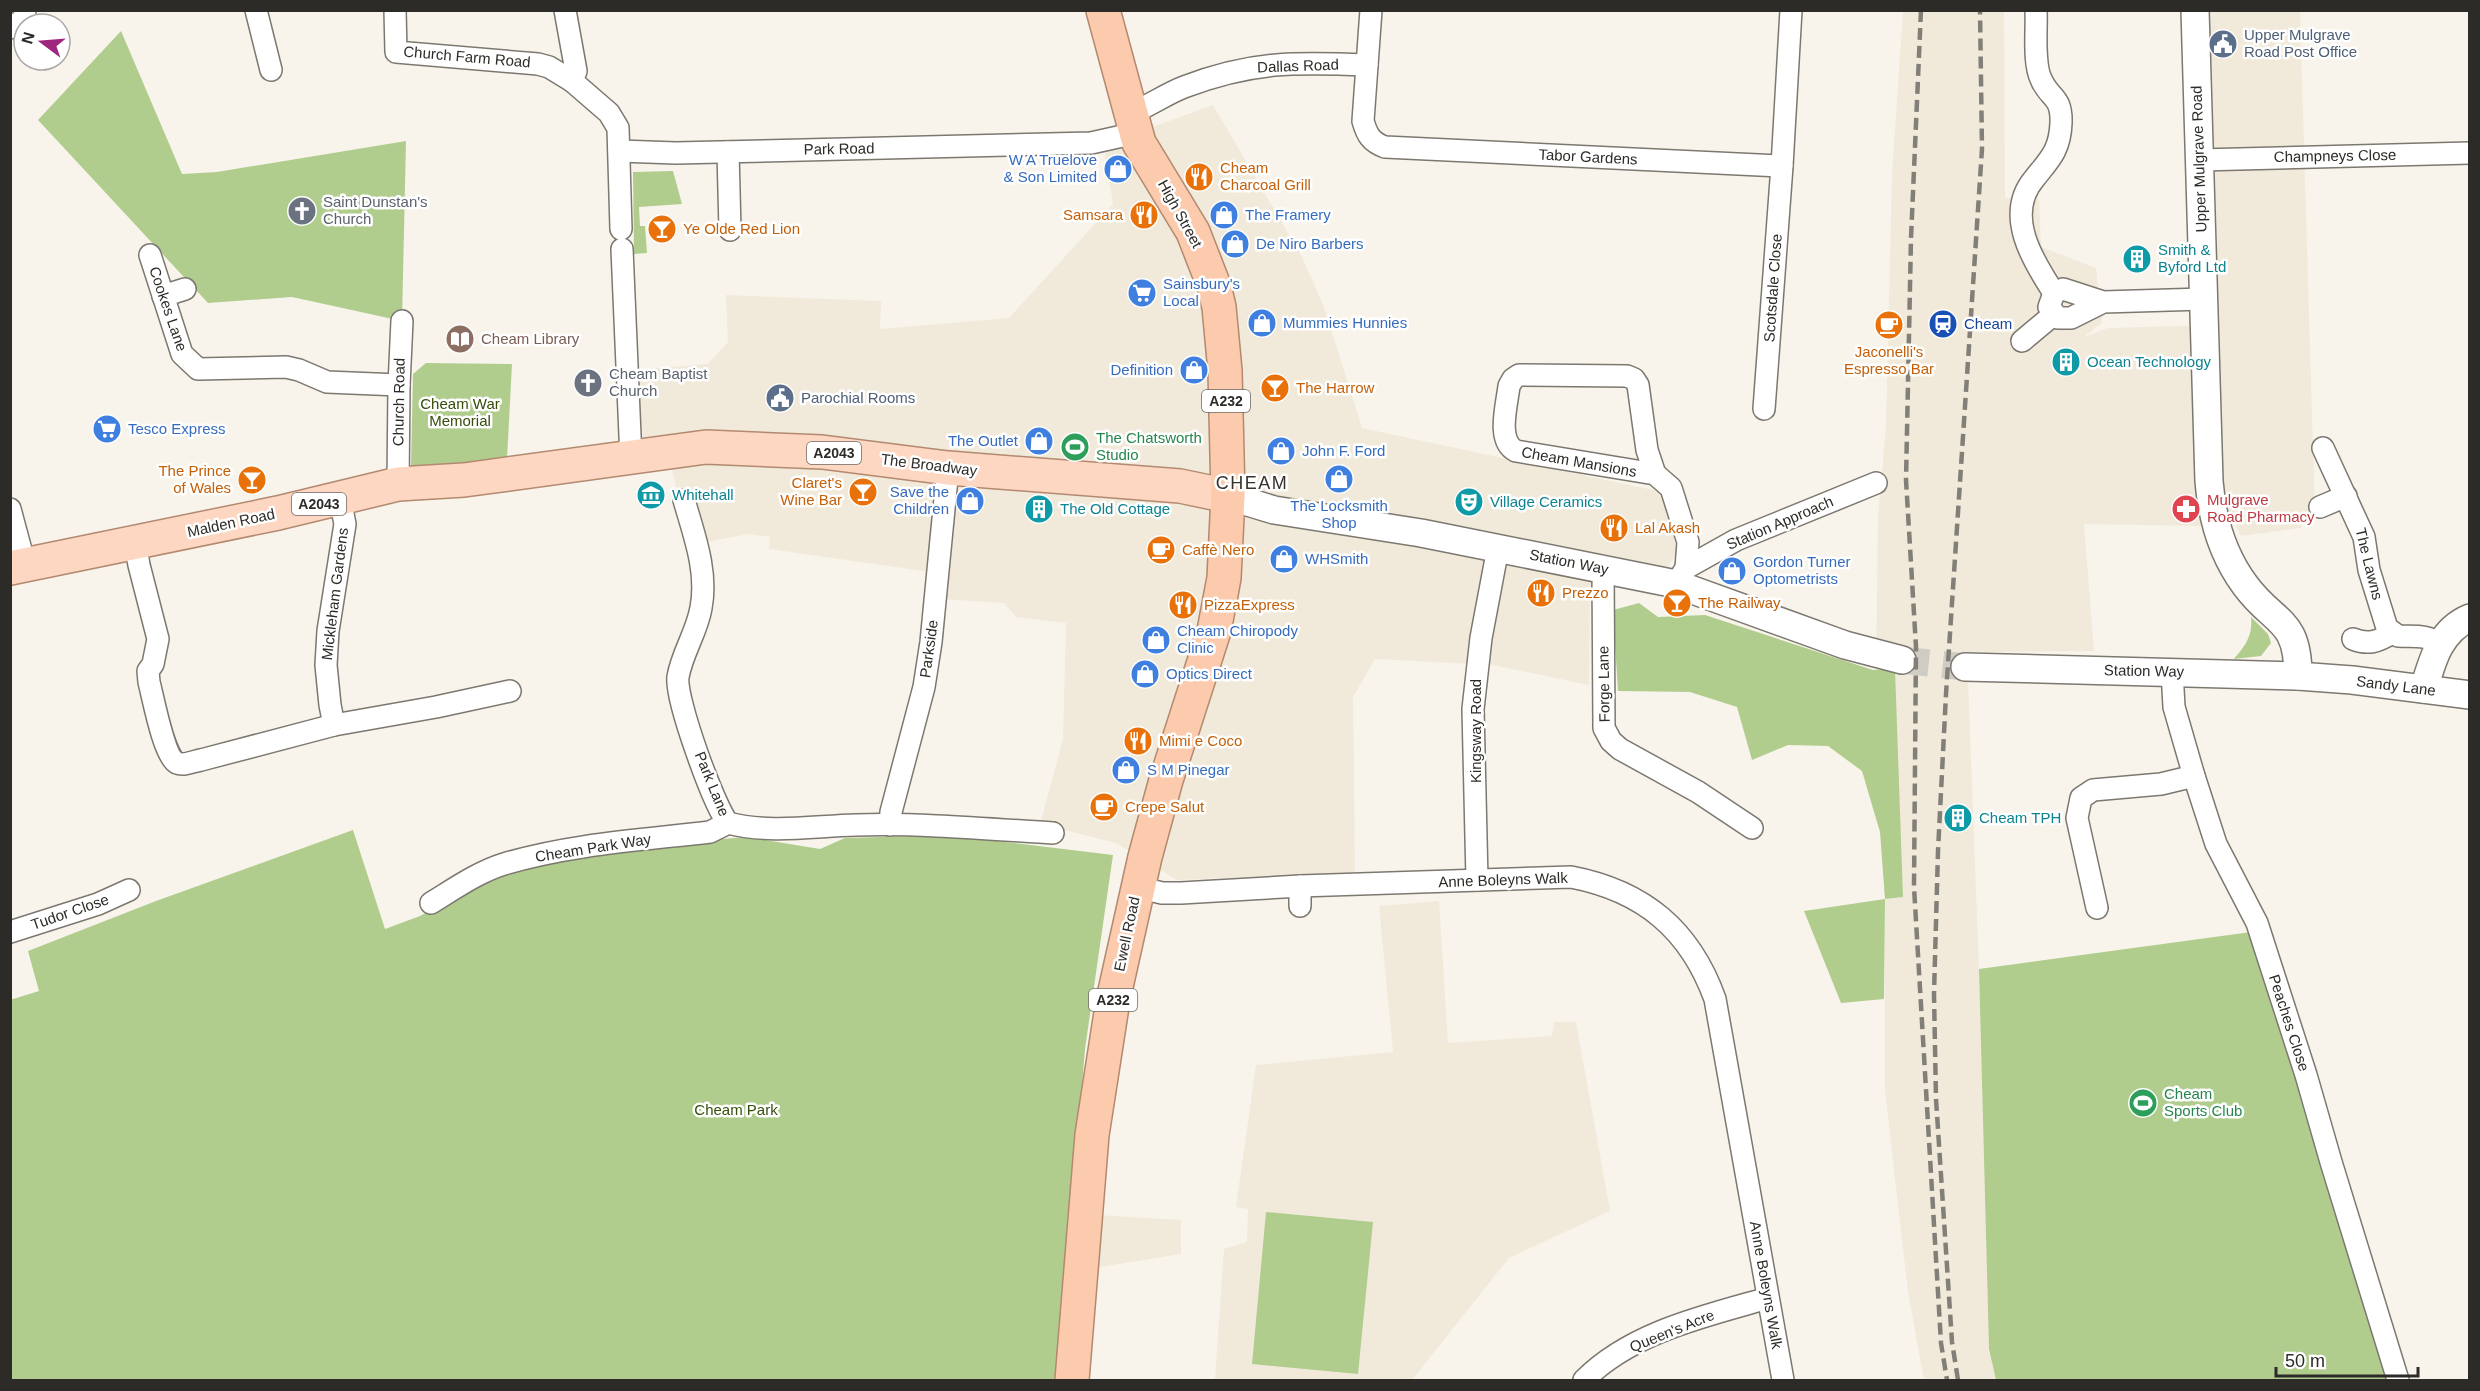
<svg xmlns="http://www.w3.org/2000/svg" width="2480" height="1391" viewBox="0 0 2480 1391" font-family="Helvetica,sans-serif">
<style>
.built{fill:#f1eada}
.green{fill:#b1cd8e}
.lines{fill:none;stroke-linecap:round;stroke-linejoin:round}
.tertiary-tunnel{stroke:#cfccc4;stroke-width:27;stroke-dasharray:27 14;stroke-linecap:butt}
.minor-casing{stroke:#7c7870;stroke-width:24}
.tertiary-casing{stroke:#7c7870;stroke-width:30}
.primary-casing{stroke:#b38970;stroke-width:36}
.trunk-casing{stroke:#b38970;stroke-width:36}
.minor{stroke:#fff;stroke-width:21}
.tertiary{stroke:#fff;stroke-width:27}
.primary{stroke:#fdd7c1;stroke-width:33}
.trunk{stroke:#fccaac;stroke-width:33}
.rail{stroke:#827f79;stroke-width:4.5;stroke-dasharray:12 6;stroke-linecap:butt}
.labels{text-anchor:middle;stroke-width:5;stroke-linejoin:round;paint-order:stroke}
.shield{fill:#fff;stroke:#6b6b68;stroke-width:1.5}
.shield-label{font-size:14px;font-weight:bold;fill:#2c2b27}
.service-label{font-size:15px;fill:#4e5e75;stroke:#fff;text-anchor:start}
.street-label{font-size:15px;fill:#2c2b27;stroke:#fff}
.shop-label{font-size:15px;fill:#366cbe;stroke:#fff;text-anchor:start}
.food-label{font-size:15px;fill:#c56008;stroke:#fff;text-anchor:start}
.worship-label{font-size:15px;fill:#5b616d;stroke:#fff;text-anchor:start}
.culture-label{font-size:15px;fill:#0d838f;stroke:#fff;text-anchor:start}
.transit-label{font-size:15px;fill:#164399;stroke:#fff;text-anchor:start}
.education-label{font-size:15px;fill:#785e54;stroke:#fff;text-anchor:start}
.park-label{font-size:15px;fill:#354d09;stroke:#fff}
.leisure-label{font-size:15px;fill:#27864d;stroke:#fff;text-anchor:start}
.health-label{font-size:15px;fill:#be3a42;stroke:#fff;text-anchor:start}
.quarter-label{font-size:18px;letter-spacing:1.5px;fill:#36332c;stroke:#fff}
</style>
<rect width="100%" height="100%" fill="#f8f4eb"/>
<g class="built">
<path d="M1903 11H2004L2005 198 2039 199 2041 247 2096 268 2102 323 2084 337 2108 328 2215 325 2217 233 2205 11H2300L2315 515 2300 518 2301 528 2241 536 2235 524 2200 526 2084 524 2094 651 1967 652 1979 969 1989 1349 1996 1380H1924L1908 1292 1885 1090V899L1876 674 1878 518 1886 426 1892 174Z"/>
<path d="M1213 105 1302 257 1324 307 1362 428 1667 493 1676 553 1658 585 1607 588 1590 587 1589 685 1493 665 1375 659 1353 697 1355 873 1177 880 1116 843 1040 824 1063 739 1066 623 1016 617 1004 603 942 599 944 574 769 549 770 537 749 534 691 545 671 466 639 433 634 370 708 364 728 342 726 295 881 301 880 329 1009 318 1113 204 1104 147 1136 133Z"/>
<path d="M1439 901 1448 1043 1552 1036 1554 1022H1576L1610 1211 1509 1258 1412 1380H1215L1224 1249 1247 1242 1248 1209 1236 1207 1256 1065 1393 1052 1379 906Z"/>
<path d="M1097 1215 1181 1220V1254L1094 1268Z"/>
</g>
<g class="green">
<path d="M121 31 182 174 217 172 406 141 402 321 292 297 208 303 38 120Z"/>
<path d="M673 171 682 204 639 207 640 226H645L647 253 634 254 633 172Z"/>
<path d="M426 363 512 364 507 459 411 467 413 374Z"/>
<path d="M1639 603 1658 617 1705 615 1873 670 1895 669 1903 897 1885 899 1884 999 1841 1003 1804 911 1885 899 1880 832 1862 771 1828 746 1788 745 1752 760 1737 707 1690 692 1618 691 1613 610Z"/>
<path d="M2251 617 2268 634 2271 643 2261 656 2234 659C2245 646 2253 636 2251 617Z"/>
<path d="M353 830 385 929 420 916 486 879 559 856 710 840 747 837 820 849 845 838 947 835 1113 855 1085 1049 1058 1380H11L10 1000 39 991 28 951 156 901Z"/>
<path d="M2251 932 2390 1380H1996L1989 1349 1979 969Z"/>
<path d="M1266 1212 1373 1222 1358 1374 1252 1364Z"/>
</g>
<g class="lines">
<path class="tertiary-tunnel" d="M1902 660 1965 667"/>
<g class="minor-casing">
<g id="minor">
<path d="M256 10 271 70"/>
<path d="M395 10 396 52 538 64 549 67 572 81"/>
<path d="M565 10 576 71 572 81 609 113 618 128 621 229"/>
<path d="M1371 10 1363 121C1367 135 1371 142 1385 147L1782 166 1791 10"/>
<path d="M2036 10C2037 29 2033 63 2041 79 2049 99 2062 95 2061 123 2060 151 2049 160 2034 179 2004 215 2033 261 2054 293"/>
<path d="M10 28 24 19 25 10"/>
<path d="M1130 114C1149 106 1166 94 1184 87 1252 61 1296 62 1367 65"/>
<path d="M619 151 676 153 1091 143 1136 133"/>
<path d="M728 152 730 230"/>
<path d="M2200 160 2470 153"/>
<path d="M622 249 631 459"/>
<path d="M150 255 182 354 198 369 286 367 299 370 327 382 399 385"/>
<path d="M163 296 185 289"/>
<path d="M2103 302 2063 289 2054 293 2049 307 2058 318H2071L2103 302 2203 299"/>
<path d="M2022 341 2053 315"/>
<path d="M1764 409 1782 166"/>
<path d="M2323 448 2364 537 2369 570 2387 628 2398 636C2415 637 2425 634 2440 644"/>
<path d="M1655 474 1516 451C1496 441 1507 405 1509 386L1513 379 1519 375 1627 376 1634 379 1638 385 1647 450 1655 474 1671 488 1688 542 1686 568 1676 584"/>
<path d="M398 484 399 385 402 321"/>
<path d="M684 500C694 535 708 571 701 608 697 632 682 653 678 677 675 699 714 806 728 823 770 834 814 826 856 825 919 823 989 829 1053 833"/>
<path d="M2320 507 2346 496"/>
<path d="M10 509 25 565"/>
<path d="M135 543 139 565 158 639 153 664 148 671 149 682C153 697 164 757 177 763 184 766 194 761 201 760L334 725 330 705 326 665 328 631 345 524 340 499"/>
<path d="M1603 568 1604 728 1611 741 1620 749 1698 792 1752 828"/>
<path d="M1686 568 1736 540 1876 483"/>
<path d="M2353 639C2368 645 2378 642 2392 633"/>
<path d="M2172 671 2174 707 2194 776 2216 844 2257 923 2306 1075 2331 1162 2398 1380"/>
<path d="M334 725 436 707 510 691"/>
<path d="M890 825 891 812 924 687 931 642 948 468"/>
<path d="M1477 880 1473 709 1481 638 1498 548"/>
<path d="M1300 886V906"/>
<path d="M1137 887 1162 893H1181L1300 886 1571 877C1644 891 1690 930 1715 999L1783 1380"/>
<path d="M431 903C454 889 478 872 504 864 571 844 642 840 710 832L728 823"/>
<path d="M2097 908 2077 818 2081 798 2093 790 2161 784 2194 776"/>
<path d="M10 932 98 904 129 890"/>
<path d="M1584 1380C1632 1332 1705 1316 1768 1298"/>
</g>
</g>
<g class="tertiary-casing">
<g id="tertiary">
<path d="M2195 10 2209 481C2212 519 2222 554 2245 585 2274 625 2298 617 2298 676"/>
<path d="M1228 496 1274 510 1421 533 1676 584 1845 645 1902 660"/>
<path d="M1965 667 2298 676 2352 680 2470 695"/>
<path d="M2424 689C2432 661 2440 630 2470 618"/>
</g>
</g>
<g class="primary-casing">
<path id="primary" d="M10 568 278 513 398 484 464 480 706 447 822 452 948 468 1180 486 1228 496"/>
</g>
<g class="trunk-casing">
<path id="trunk" d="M1072 1380 1092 1135 1113 1000 1145 857 1166 780 1214 631 1224 578 1228 496 1225 371 1219 307 1214 286 1193 232 1139 143 1103 10"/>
</g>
<use href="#minor" class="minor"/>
<use href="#tertiary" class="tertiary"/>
<use href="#primary" class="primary"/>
<use href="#trunk" class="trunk"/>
<g class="rail">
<path d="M1921 10 1911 238 1906 480 1916 647 1914 887 1941 1343 1947 1380"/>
<path d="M1958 1380 1952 1342 1936 1099 1934 994 1938 851 1946 694 1982 149 1980 10"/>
</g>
</g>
<defs>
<g id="civic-disc" transform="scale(1.5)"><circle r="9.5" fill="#5c6f8a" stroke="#fff"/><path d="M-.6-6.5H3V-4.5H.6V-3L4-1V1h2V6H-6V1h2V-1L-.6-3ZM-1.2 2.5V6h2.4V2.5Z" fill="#fff"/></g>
<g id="shop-disc" transform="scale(1.5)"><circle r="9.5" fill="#3f7fe0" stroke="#fff"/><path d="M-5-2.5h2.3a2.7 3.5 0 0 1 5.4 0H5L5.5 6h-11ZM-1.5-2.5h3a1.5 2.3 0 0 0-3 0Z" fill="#fff"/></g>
<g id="restaurant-disc" transform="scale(1.5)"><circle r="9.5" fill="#e8710a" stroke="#fff"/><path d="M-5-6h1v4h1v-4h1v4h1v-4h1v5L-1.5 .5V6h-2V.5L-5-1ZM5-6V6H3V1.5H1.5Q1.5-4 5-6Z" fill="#fff"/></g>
<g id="church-disc" transform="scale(1.5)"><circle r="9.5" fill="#6b7280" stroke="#fff"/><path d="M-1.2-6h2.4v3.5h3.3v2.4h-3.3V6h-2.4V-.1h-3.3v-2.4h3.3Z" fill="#fff"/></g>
<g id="bar-disc" transform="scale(1.5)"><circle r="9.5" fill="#e8710a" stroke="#fff"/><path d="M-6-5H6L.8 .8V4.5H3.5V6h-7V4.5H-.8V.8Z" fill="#fff"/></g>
<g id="building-disc" transform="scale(1.5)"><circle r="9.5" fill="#0f9aa8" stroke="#fff"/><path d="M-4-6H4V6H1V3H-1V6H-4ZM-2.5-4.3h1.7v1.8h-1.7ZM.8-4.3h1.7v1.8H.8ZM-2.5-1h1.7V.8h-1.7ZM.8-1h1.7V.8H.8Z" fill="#fff"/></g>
<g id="supermarket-disc" transform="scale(1.5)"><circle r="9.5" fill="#3f7fe0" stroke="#fff"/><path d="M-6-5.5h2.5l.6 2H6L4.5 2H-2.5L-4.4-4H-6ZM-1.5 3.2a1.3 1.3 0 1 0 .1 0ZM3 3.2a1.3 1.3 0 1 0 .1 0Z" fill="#fff"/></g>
<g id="station-disc" transform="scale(1.5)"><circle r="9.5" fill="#1a4fb4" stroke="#fff"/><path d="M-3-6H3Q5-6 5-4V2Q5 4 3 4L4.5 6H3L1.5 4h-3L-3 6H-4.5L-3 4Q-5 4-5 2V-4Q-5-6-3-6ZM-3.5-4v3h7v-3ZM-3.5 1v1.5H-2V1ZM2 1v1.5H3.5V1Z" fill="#fff"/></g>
<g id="cafe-disc" transform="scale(1.5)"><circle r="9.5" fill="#e8710a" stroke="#fff"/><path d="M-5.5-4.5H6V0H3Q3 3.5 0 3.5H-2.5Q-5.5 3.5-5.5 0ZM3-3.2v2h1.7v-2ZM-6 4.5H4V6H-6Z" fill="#fff"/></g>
<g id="library-disc" transform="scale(1.5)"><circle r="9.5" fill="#8d6e63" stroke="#fff"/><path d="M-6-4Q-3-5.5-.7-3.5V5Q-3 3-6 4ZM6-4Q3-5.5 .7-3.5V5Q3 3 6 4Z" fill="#fff"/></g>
<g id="stadium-disc" transform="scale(1.5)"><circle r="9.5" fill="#2e9e5b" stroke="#fff"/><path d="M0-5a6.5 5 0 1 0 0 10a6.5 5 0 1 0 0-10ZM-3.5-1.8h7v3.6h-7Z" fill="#fff"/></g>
<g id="museum-disc" transform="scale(1.5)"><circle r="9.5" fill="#0f9aa8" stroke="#fff"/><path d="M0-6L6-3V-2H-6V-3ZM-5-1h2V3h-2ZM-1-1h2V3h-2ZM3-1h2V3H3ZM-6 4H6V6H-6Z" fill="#fff"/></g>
<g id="theatre-disc" transform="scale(1.5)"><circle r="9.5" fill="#0f9aa8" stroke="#fff"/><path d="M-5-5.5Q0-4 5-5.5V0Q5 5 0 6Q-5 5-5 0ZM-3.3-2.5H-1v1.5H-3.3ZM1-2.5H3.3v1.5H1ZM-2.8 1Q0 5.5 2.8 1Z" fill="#fff"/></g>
<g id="pharmacy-disc" transform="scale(1.5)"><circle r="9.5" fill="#e0444e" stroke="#fff"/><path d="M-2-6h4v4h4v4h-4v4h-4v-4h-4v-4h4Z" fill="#fff"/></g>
</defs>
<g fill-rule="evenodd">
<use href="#civic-disc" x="2223" y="44"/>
<use href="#shop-disc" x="1118" y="169"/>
<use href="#restaurant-disc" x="1199" y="177"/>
<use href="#church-disc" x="302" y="211"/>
<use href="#restaurant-disc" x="1144" y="215"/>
<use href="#shop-disc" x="1224" y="215"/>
<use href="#bar-disc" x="662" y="229"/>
<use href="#shop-disc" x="1235" y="244"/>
<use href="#building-disc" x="2137" y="259"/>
<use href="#supermarket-disc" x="1142" y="293"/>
<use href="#shop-disc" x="1262" y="323"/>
<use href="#station-disc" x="1943" y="324"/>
<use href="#cafe-disc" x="1889" y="325"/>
<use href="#library-disc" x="460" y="339"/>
<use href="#building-disc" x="2066" y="362"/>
<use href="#shop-disc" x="1194" y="370"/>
<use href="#church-disc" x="588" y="383"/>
<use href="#bar-disc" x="1275" y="388"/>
<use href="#civic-disc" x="780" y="398"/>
<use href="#supermarket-disc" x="107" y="429"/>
<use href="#shop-disc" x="1039" y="441"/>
<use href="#stadium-disc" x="1075" y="447"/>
<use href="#shop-disc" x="1281" y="451"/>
<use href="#shop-disc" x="1339" y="479"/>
<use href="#bar-disc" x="252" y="480"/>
<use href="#bar-disc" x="863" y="492"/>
<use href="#museum-disc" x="651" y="495"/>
<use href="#shop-disc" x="970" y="501"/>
<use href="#theatre-disc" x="1469" y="502"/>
<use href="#building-disc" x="1039" y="509"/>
<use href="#pharmacy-disc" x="2186" y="509"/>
<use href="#restaurant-disc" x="1614" y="528"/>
<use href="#cafe-disc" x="1161" y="550"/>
<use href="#shop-disc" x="1284" y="559"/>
<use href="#shop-disc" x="1732" y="571"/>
<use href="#restaurant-disc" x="1541" y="593"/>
<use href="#bar-disc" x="1677" y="603"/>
<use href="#restaurant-disc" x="1183" y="605"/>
<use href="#shop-disc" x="1156" y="640"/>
<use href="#shop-disc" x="1145" y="674"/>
<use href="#restaurant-disc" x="1138" y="741"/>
<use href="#shop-disc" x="1126" y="770"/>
<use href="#cafe-disc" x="1104" y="807"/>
<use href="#building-disc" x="1958" y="818"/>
<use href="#stadium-disc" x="2143" y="1103"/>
</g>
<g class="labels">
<g class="shield">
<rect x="1202" y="390" width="48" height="22" rx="4.5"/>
<rect x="807" y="442" width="54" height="22" rx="4.5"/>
<rect x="292" y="493" width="54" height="22" rx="4.5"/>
<rect x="1089" y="989" width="48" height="22" rx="4.5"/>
</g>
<g class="shield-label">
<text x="1226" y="406">A232</text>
<text x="834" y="458">A2043</text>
<text x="319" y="509">A2043</text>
<text x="1113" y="1005">A232</text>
</g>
<g class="service-label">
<text x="2244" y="40">Upper Mulgrave<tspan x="2244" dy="17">Road Post Office</tspan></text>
<text x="801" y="403">Parochial Rooms</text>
</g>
<g class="street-label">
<text transform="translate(467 57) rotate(5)" y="5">Church Farm Road</text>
<text transform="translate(1298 66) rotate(-2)" y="5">Dallas Road</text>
<text transform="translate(839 149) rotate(-1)" y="5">Park Road</text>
<text transform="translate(2335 156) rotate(-1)" y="5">Champneys Close</text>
<text transform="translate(1588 157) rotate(3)" y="5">Tabor Gardens</text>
<text transform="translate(2199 159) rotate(-92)" y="5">Upper Mulgrave Road</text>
<text transform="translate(1180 214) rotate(61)" y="5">High Street</text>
<text transform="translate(1773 288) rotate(-86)" y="5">Scotsdale Close</text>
<text transform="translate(168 309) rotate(71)" y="5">Cookes Lane</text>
<text transform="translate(399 402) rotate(-89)" y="5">Church Road</text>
<text transform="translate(1579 462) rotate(10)" y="5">Cheam Mansions</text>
<text transform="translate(929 465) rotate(7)" y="5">The Broadway</text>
<text transform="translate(231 523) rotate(-12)" y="5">Malden Road</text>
<text transform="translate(1780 523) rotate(-23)" y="5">Station Approach</text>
<text transform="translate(1569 562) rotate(11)" y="5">Station Way</text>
<text transform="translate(2369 564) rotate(76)" y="5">The Lawns</text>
<text transform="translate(335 594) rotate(-83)" y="5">Mickleham Gardens</text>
<text transform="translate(929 649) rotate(-82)" y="5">Parkside</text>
<text transform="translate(2144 671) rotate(1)" y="5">Station Way</text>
<text transform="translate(1604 684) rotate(-91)" y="5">Forge Lane</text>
<text transform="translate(2396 686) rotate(7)" y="5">Sandy Lane</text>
<text transform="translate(1476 731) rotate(-90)" y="5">Kingsway Road</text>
<text transform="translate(712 784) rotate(68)" y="5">Park Lane</text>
<text transform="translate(593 848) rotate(-9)" y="5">Cheam Park Way</text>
<text transform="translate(1503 880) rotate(-2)" y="5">Anne Boleyns Walk</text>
<text transform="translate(70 912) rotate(-19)" y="5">Tudor Close</text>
<text transform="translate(1127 934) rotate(-78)" y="5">Ewell Road</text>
<text transform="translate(2289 1023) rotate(72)" y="5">Peaches Close</text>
<text transform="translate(1766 1285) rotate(80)" y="5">Anne Boleyns Walk</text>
<text transform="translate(1672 1331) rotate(-22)" y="5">Queen's Acre</text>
</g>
<g class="shop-label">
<text x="1097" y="165" text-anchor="end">W A Truelove<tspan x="1097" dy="17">&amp; Son Limited</tspan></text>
<text x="1245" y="220">The Framery</text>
<text x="1256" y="249">De Niro Barbers</text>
<text x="1163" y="289">Sainsbury's<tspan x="1163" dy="17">Local</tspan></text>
<text x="1283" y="328">Mummies Hunnies</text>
<text x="1173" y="375" text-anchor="end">Definition</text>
<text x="128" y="434">Tesco Express</text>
<text x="1018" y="446" text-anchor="end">The Outlet</text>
<text x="1302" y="456">John F. Ford</text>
<text x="949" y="497" text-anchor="end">Save the<tspan x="949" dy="17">Children</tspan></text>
<text x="1339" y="511" text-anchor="middle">The Locksmith<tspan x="1339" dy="17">Shop</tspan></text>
<text x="1305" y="564">WHSmith</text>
<text x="1753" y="567">Gordon Turner<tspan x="1753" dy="17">Optometrists</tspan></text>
<text x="1177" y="636">Cheam Chiropody<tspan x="1177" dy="17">Clinic</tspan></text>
<text x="1166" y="679">Optics Direct</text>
<text x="1147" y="775">S M Pinegar</text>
</g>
<g class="food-label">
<text x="1220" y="173">Cheam<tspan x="1220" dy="17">Charcoal Grill</tspan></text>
<text x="1123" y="220" text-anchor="end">Samsara</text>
<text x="683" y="234">Ye Olde Red Lion</text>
<text x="1889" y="357" text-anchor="middle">Jaconelli's<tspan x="1889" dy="17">Espresso Bar</tspan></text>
<text x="1296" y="393">The Harrow</text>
<text x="231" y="476" text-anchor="end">The Prince<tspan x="231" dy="17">of Wales</tspan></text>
<text x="842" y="488" text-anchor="end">Claret's<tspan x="842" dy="17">Wine Bar</tspan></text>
<text x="1635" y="533">Lal Akash</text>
<text x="1182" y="555">Caffè Nero</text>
<text x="1562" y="598">Prezzo</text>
<text x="1698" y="608">The Railway</text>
<text x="1204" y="610">PizzaExpress</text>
<text x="1159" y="746">Mimi e Coco</text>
<text x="1125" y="812">Crepe Salut</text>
</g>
<g class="worship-label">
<text x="323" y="207">Saint Dunstan's<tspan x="323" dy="17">Church</tspan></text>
<text x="609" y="379">Cheam Baptist<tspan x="609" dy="17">Church</tspan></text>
</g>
<g class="culture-label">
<text x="2158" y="255">Smith &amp;<tspan x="2158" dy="17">Byford Ltd</tspan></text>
<text x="2087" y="367">Ocean Technology</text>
<text x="672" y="500">Whitehall</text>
<text x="1490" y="507">Village Ceramics</text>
<text x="1060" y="514">The Old Cottage</text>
<text x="1979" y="823">Cheam TPH</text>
</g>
<g class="transit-label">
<text x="1964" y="329">Cheam</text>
</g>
<g class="education-label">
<text x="481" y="344">Cheam Library</text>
</g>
<g class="park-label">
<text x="460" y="409">Cheam War<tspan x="460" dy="17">Memorial</tspan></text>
<text x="736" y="1115">Cheam Park</text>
</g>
<g class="leisure-label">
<text x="1096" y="443">The Chatsworth<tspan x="1096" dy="17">Studio</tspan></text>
<text x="2164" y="1099">Cheam<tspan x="2164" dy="17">Sports Club</tspan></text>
</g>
<g class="health-label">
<text x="2207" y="505">Mulgrave<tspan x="2207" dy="17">Road Pharmacy</tspan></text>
</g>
<g class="quarter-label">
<text x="1252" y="489">CHEAM</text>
</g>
</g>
<rect width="2480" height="1391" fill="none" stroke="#2c2b27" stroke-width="24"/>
<g transform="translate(42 42) rotate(286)"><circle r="28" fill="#ffffff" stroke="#abaaa9" stroke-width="1.5"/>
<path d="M0-4.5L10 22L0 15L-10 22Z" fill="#9e267f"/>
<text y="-9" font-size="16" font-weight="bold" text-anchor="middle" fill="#2c2b27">N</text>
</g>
<path d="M2276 1367v9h142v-9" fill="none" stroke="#2c2b27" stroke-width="3"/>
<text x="2285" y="1367" font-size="18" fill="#2c2b27" stroke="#ffffff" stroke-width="4.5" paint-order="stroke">50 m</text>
</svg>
